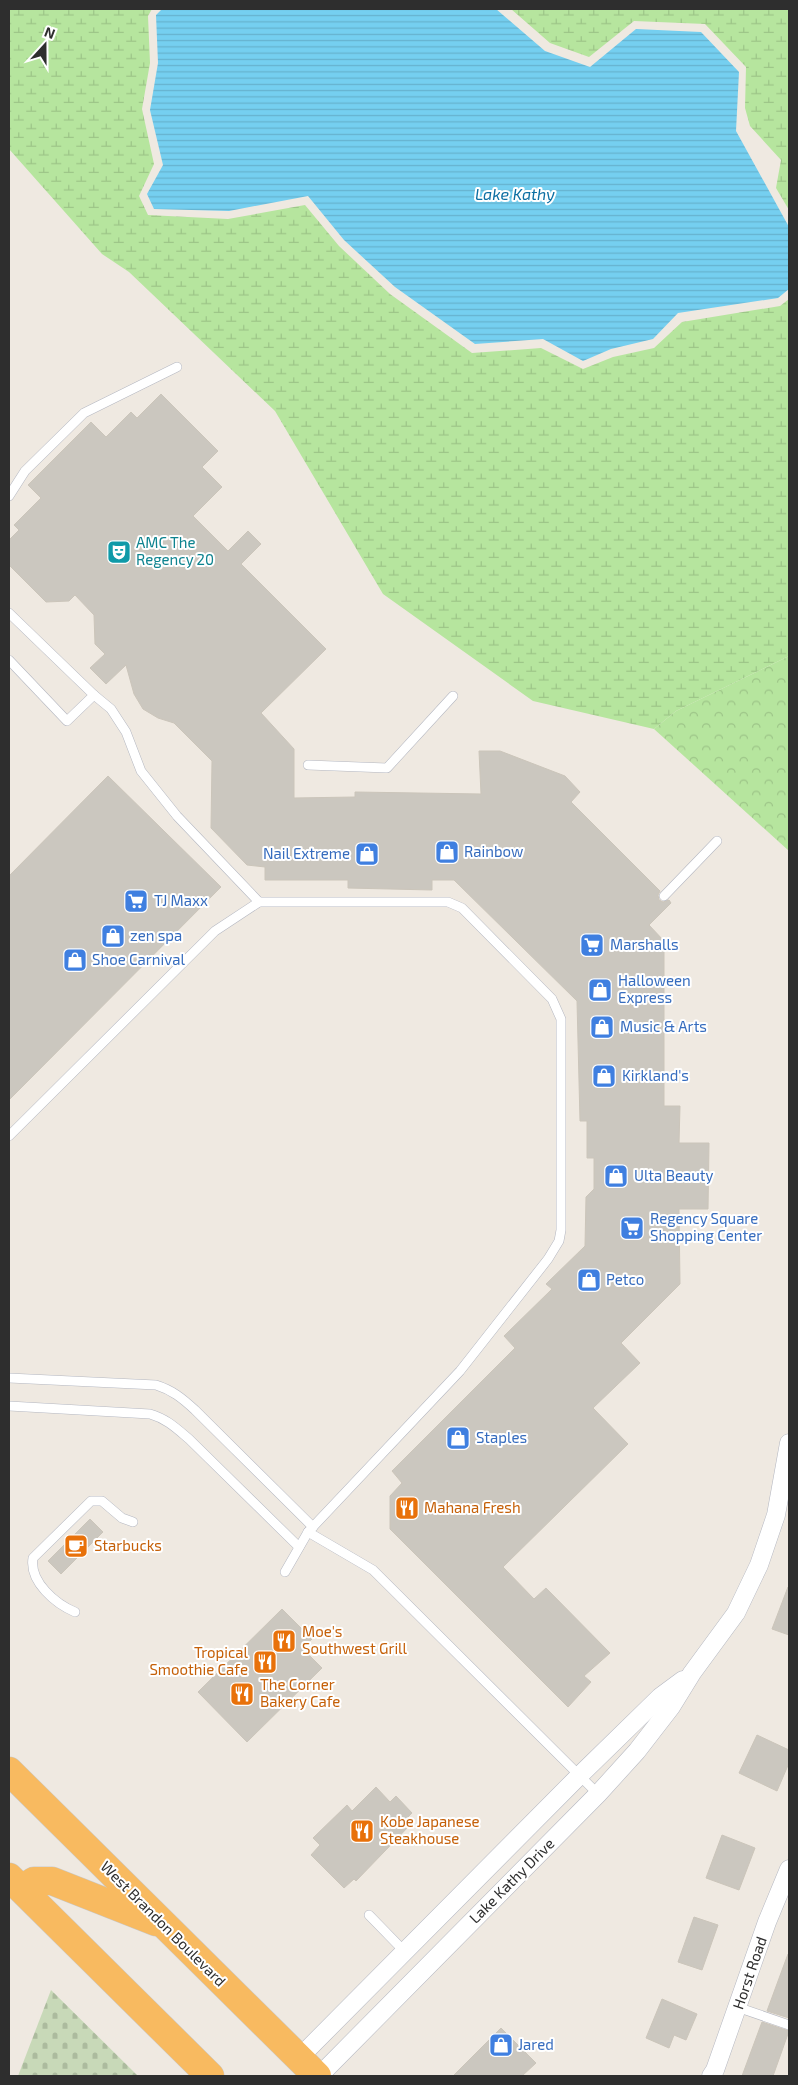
<svg xmlns="http://www.w3.org/2000/svg" width="798" height="2085" viewBox="0 0 798 2085" font-family="'Exo 2',sans-serif">
<style>
.forest{fill:url(#forest-crowns)}
.wetland{fill:url(#wetland-marsh)}
.cemetery{fill:url(#cemetery-stones)}
.water{fill:url(#water-rules)}
.building{fill:#cbc7bf;stroke:#cbc5ba}
.lines{fill:none;stroke-linecap:round;stroke-linejoin:round}
.service-casing{stroke:#b4b7c1;stroke-width:10}
.minor-casing{stroke:#b4b7c1;stroke-width:19}
.trunk-casing{stroke:#c9c9c9;stroke-width:29}
.service{stroke:#fff;stroke-width:9}
.minor{stroke:#fff;stroke-width:18}
.trunk{stroke:#f8ba60;stroke-width:28}
.labels{text-anchor:middle;stroke-width:4;stroke-linejoin:round;paint-order:stroke}
.culture-label{font-size:15px;fill:#0d838f;stroke:#fff;text-anchor:start}
.shop-label{font-size:15px;fill:#366cbe;stroke:#fff;text-anchor:start}
.food-label{font-size:15px;fill:#c56008;stroke:#fff;text-anchor:start}
.street-label{font-size:15px;fill:#2e2e2e;stroke:#fff}
.water-label{font-size:16px;font-style:italic;fill:#0d6fa3;stroke:#fff}
</style>
<defs>
<pattern id="forest-crowns" width="20" height="18" patternUnits="userSpaceOnUse" patternTransform="scale(1.25)"><rect width="20" height="18" fill="#b6e59e"/><path d="M2 6a3 3 0 1 1 6 0M12 15a3 3 0 1 1 6 0" fill="none" stroke="#9dc588"/></pattern>
<pattern id="wetland-marsh" width="20" height="14" patternUnits="userSpaceOnUse" patternTransform="scale(1.25)"><rect width="20" height="14" fill="#b6e59e"/><path d="M1 5h8M5 5V1M11 12h8M15 12V8" fill="none" stroke="#9dc588"/></pattern>
<pattern id="cemetery-stones" width="16" height="16" patternUnits="userSpaceOnUse" patternTransform="scale(1.25)"><rect width="16" height="16" fill="#c8d9b8"/><path d="M2 7V4a2 2 0 0 1 4 0v3zM10 15v-3a2 2 0 0 1 4 0v3z" fill="#acbb9e"/></pattern>
<pattern id="water-rules" width="6" height="5" patternUnits="userSpaceOnUse" patternTransform="scale(1.25)"><rect width="6" height="5" fill="#75cff0"/><path d="M0 2.5h6" fill="none" stroke="#66b2ce"/></pattern>
</defs>
<rect width="100%" height="100%" fill="#efe9e1"/>
<path class="forest" d="M789 656V851L654 729 676 711Z"/>
<g class="wetland">
<path d="M9 9H152L148 16 150 63 142 109 154 164 139 196 148 215 228 219 305 205 339 246 390 294 472 353 541 348 583 369 613 357 654 348 682 322 780 306 789 299V656L676 711 654 729 533 701 383 594 275 411 129 272 102 254 9 149Z"/>
<path d="M511 9H789V210L776 188 781 160 750 126 745 108 746 67 705 24 634 21 589 57 550 43Z"/>
</g>
<path class="cemetery" d="M51 1990 138 2076H18Z"/>
<path class="water" d="M162 9H496L545 51 590 67 636 29 701 32 739 72 736 131 789 227V289L778 298 678 313 653 339 611 349 583 361 543 339 475 344 395 287 344 240 308 196 229 211 154 209 147 194 163 165 150 110 158 63 156 15Z"/>
<g class="building">
<path d="M161 394 218 451 202 467 222 487 193 516 228 551 248 531 261 544 241 564 326 649 261 713 294 749V798L355 797V792L481 794 479 751H500L565 776 580 792 571 802 660 891 658 895 659 900 663 902 669 900 671 903 649 925 664 941V1106H680L679 1143H709L708 1209H679L680 1284 621 1343 640 1363 593 1408 628 1444 503 1567 534 1599 546 1588 610 1653 584 1676 591 1682 568 1707 390 1529V1496L402 1483 392 1471 515 1348 504 1336 552 1289 546 1284 585 1246 586 1197 594 1189V1158H587V1121H580L577 1001 454 880H432V890L348 888V880H265V867L247 865 211 828 212 761 174 723 158 718 143 709 134 694 126 665 106 684 90 668 105 654 95 644 94 615 75 595 69 601 46 602 9 565V540L19 530 14 525 41 498 28 485 91 422 106 437 131 412 137 418Z"/>
<path d="M108 776 221 887 9 1100V876Z"/>
<path d="M90 1519 103 1532 61 1574 48 1561Z"/>
<path d="M788 1587H789V1635L772 1629Z"/>
<path d="M282 1609 312 1639 302 1648 322 1668 247 1742 198 1692Z"/>
<path d="M757 1735 789 1750V1763L777 1791 739 1773Z"/>
<path d="M376 1787 390 1802 396 1796 412 1813 406 1819 411 1824 356 1881 354 1879 344 1888 311 1855 320 1845 313 1838 347 1805 352 1811Z"/>
<path d="M722 1835 755 1848 739 1890 706 1878Z"/>
<path d="M694 1917 718 1925 702 1970 678 1962Z"/>
<path d="M788 1954H789V2018L767 2011Z"/>
<path d="M662 1999 697 2014 686 2040 674 2035 669 2048 646 2038Z"/>
<path d="M762 2022 789 2031 773 2076H742Z"/>
<path d="M501 2028 536 2063 522 2076H453Z"/>
</g>
<g class="lines">
<g class="service-casing">
<g id="service">
<path d="M9 496 25 471 84 413 177 367"/>
<path d="M9 613 94 695 67 721 9 660"/>
<path d="M94 695 111 709 126 732 141 771 177 816 259 902"/>
<path d="M308 765 387 768 453 696"/>
<path d="M664 896 717 841"/>
<path d="M9 1136 215 931 259 902H448L462 908 552 999 561 1019V1230L559 1241 548 1259 460 1371 308 1532 285 1572"/>
<path d="M9 1378 156 1385C172 1390 182 1398 195 1410L313 1527"/>
<path d="M9 1406 150 1414C167 1419 176 1428 189 1439L299 1547"/>
<path d="M308 1532 373 1570 598 1794"/>
<path d="M75 1612C56 1604 29 1582 33 1558L91 1501H102L122 1518 133 1522"/>
<path d="M369 1915 405 1952"/>
<path d="M737 2007 789 2025"/>
</g>
</g>
<g class="minor-casing">
<g id="minor">
<path d="M299 2058 580 1775 660 1697 683 1680"/>
<path d="M319 2076 598 1794 637 1751 671 1707 692 1673 736 1613 759 1565 776 1515 789 1443"/>
<path d="M711 2076 715 2070 767 1922 789 1869"/>
</g>
</g>
<g class="trunk-casing">
<g id="trunk">
<path d="M9 1771 317 2076"/>
<path d="M9 1877 210 2076"/>
<path d="M22 1889 34 1881H52L156 1922"/>
</g>
</g>
<use href="#service" class="service"/>
<use href="#minor" class="minor"/>
<use href="#trunk" class="trunk"/>
</g>
<defs>
<g id="theatre-square" transform="scale(1.25)"><rect x="-9" y="-9" width="18" height="18" rx="4" fill="#0f9aa8" stroke="#fff"/><path d="M-5-5.5Q0-4 5-5.5V0Q5 5 0 6Q-5 5-5 0ZM-3.3-2.5H-1v1.5H-3.3ZM1-2.5H3.3v1.5H1ZM-2.8 1Q0 5.5 2.8 1Z" fill="#fff"/></g>
<g id="shop-square" transform="scale(1.25)"><rect x="-9" y="-9" width="18" height="18" rx="4" fill="#3f7fe0" stroke="#fff"/><path d="M-5-2.5h2.3a2.7 3.5 0 0 1 5.4 0H5L5.5 6h-11ZM-1.5-2.5h3a1.5 2.3 0 0 0-3 0Z" fill="#fff"/></g>
<g id="supermarket-square" transform="scale(1.25)"><rect x="-9" y="-9" width="18" height="18" rx="4" fill="#3f7fe0" stroke="#fff"/><path d="M-6-5.5h2.5l.6 2H6L4.5 2H-2.5L-4.4-4H-6ZM-1.5 3.2a1.3 1.3 0 1 0 .1 0ZM3 3.2a1.3 1.3 0 1 0 .1 0Z" fill="#fff"/></g>
<g id="restaurant-square" transform="scale(1.25)"><rect x="-9" y="-9" width="18" height="18" rx="4" fill="#e8710a" stroke="#fff"/><path d="M-5-6h1v4h1v-4h1v4h1v-4h1v5L-1.5 .5V6h-2V.5L-5-1ZM5-6V6H3V1.5H1.5Q1.5-4 5-6Z" fill="#fff"/></g>
<g id="cafe-square" transform="scale(1.25)"><rect x="-9" y="-9" width="18" height="18" rx="4" fill="#e8710a" stroke="#fff"/><path d="M-5.5-4.5H6V0H3Q3 3.5 0 3.5H-2.5Q-5.5 3.5-5.5 0ZM3-3.2v2h1.7v-2ZM-6 4.5H4V6H-6Z" fill="#fff"/></g>
</defs>
<g fill-rule="evenodd">
<use href="#theatre-square" x="119" y="552"/>
<use href="#shop-square" x="447" y="852"/>
<use href="#shop-square" x="367" y="854"/>
<use href="#supermarket-square" x="136" y="901"/>
<use href="#shop-square" x="113" y="936"/>
<use href="#supermarket-square" x="592" y="945"/>
<use href="#shop-square" x="75" y="960"/>
<use href="#shop-square" x="600" y="990"/>
<use href="#shop-square" x="602" y="1027"/>
<use href="#shop-square" x="604" y="1076"/>
<use href="#shop-square" x="616" y="1176"/>
<use href="#supermarket-square" x="632" y="1228"/>
<use href="#shop-square" x="589" y="1280"/>
<use href="#shop-square" x="458" y="1438"/>
<use href="#restaurant-square" x="407" y="1508"/>
<use href="#cafe-square" x="76" y="1546"/>
<use href="#restaurant-square" x="284" y="1641"/>
<use href="#restaurant-square" x="265" y="1662"/>
<use href="#restaurant-square" x="242" y="1694"/>
<use href="#restaurant-square" x="362" y="1831"/>
<use href="#shop-square" x="501" y="2045"/>
</g>
<g class="labels">
<g class="culture-label">
<text x="136" y="548">AMC The<tspan x="136" dy="17">Regency 20</tspan></text>
</g>
<g class="shop-label">
<text x="464" y="857">Rainbow</text>
<text x="350" y="859" text-anchor="end">Nail Extreme</text>
<text x="154" y="906">TJ Maxx</text>
<text x="130" y="941">zen spa</text>
<text x="610" y="950">Marshalls</text>
<text x="92" y="965">Shoe Carnival</text>
<text x="618" y="986">Halloween<tspan x="618" dy="17">Express</tspan></text>
<text x="620" y="1032">Music &amp; Arts</text>
<text x="622" y="1081">Kirkland's</text>
<text x="634" y="1181">Ulta Beauty</text>
<text x="650" y="1224">Regency Square<tspan x="650" dy="17">Shopping Center</tspan></text>
<text x="606" y="1285">Petco</text>
<text x="476" y="1443">Staples</text>
<text x="518" y="2050">Jared</text>
</g>
<g class="food-label">
<text x="424" y="1513">Mahana Fresh</text>
<text x="94" y="1551">Starbucks</text>
<text x="302" y="1637">Moe's<tspan x="302" dy="17">Southwest Grill</tspan></text>
<text x="248" y="1658" text-anchor="end">Tropical<tspan x="248" dy="17">Smoothie Cafe</tspan></text>
<text x="260" y="1690">The Corner<tspan x="260" dy="17">Bakery Cafe</tspan></text>
<text x="380" y="1827">Kobe Japanese<tspan x="380" dy="17">Steakhouse</tspan></text>
</g>
<g class="street-label">
<text transform="translate(512 1881) rotate(-45)" y="5">Lake Kathy Drive</text>
<text transform="translate(163 1924) rotate(45)" y="5">West Brandon Boulevard</text>
<text transform="translate(750 1973) rotate(-71)" y="5">Horst Road</text>
</g>
<g class="water-label">
<text x="515" y="200">Lake Kathy</text>
</g>
</g>
<rect width="798" height="2085" fill="none" stroke="#2e2e2e" stroke-width="20"/>
<g transform="translate(45 45) rotate(21)" stroke="#ffffff" stroke-width="4" paint-order="stroke">
<path d="M0-4L9 19L0 12L-9 19Z" fill="#2e2e2e"/>
<text y="-8" font-size="14" font-weight="bold" text-anchor="middle" fill="#2e2e2e">N</text>
</g>
</svg>
